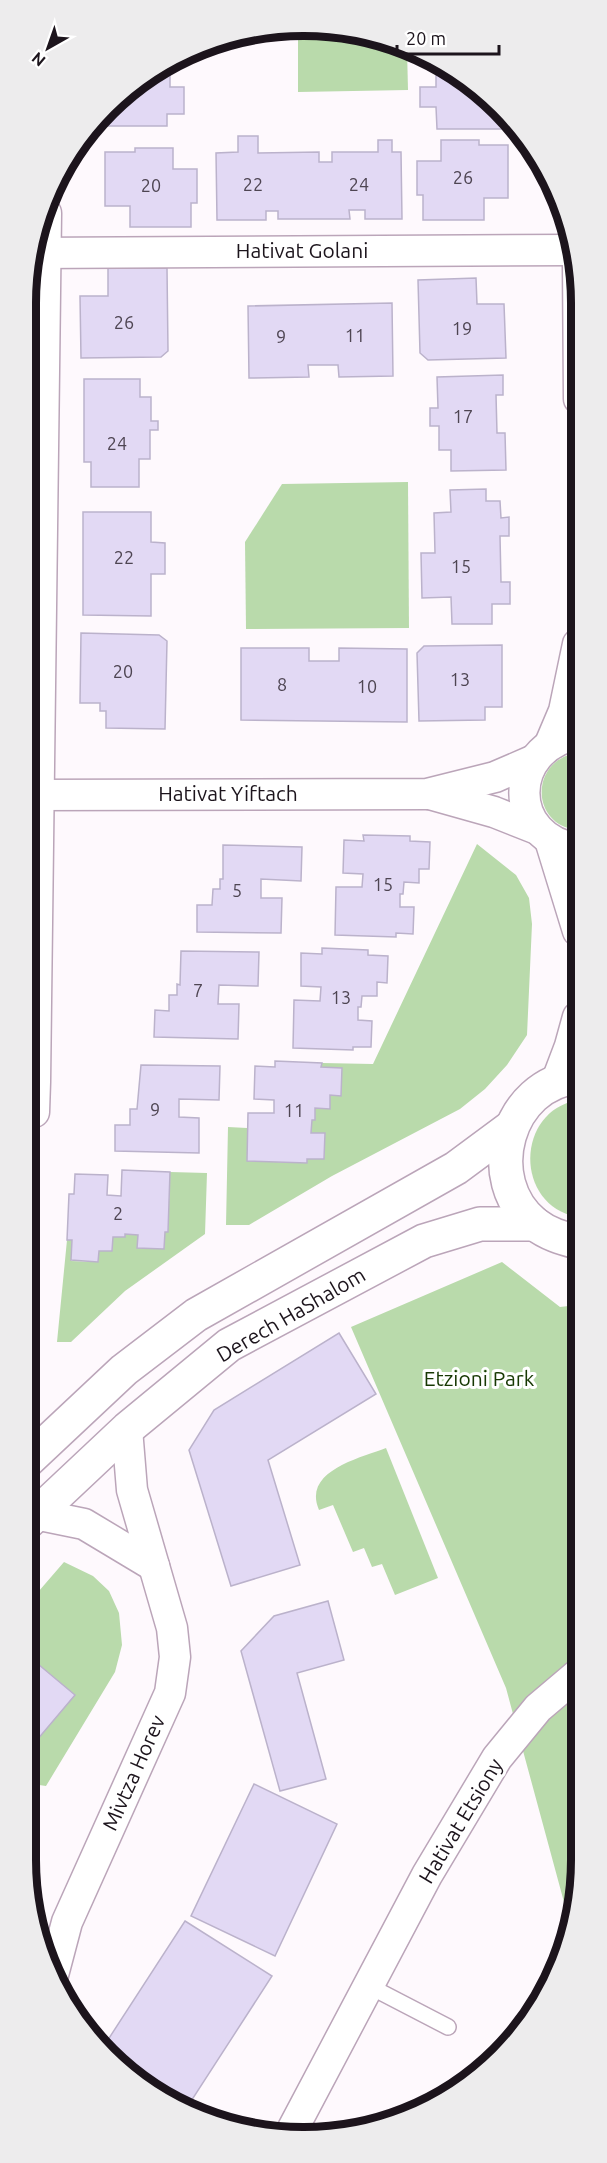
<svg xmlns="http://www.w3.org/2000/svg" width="607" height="2163" viewBox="0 0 607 2163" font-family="Ubuntu,sans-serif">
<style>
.green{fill:#b9daab}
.building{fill:#e2d9f4;stroke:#bbb2cb;stroke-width:1.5}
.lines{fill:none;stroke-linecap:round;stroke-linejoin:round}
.lane-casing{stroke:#bba5b9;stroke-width:18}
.street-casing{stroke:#bba5b9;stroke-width:33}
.secondary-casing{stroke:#bba5b9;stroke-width:36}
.lane{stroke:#fff;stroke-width:15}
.street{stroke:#fff;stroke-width:30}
.secondary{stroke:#fff;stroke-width:33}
.labels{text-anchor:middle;stroke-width:6;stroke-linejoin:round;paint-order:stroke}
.number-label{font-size:18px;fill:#4e4552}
.street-label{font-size:21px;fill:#1c141c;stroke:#fff}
.park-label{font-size:21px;fill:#173803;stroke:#fff}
.rim{fill:none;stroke:#1c141c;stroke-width:8}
</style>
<rect width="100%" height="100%" fill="#fef9fd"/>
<g class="green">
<path d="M298 31H357L407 49 408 90 298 92Z"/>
<path d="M408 482 409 628 246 629 245 542 282 484Z"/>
<path d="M578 753V830C530 826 529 759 578 753Z"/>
<path d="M477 844 516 875 529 898 532 924 527 1035 507 1065 485 1089 460 1109 332 1176 249 1225H226L228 1127 247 1128V1161L306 1163 307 1159H324L325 1133H311L312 1120H315V1108H330V1095L342 1068 321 1067 322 1063 373 1064Z"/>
<path d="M578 1100 577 1217C514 1205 515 1111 578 1100Z"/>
<path d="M170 1172 207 1173 205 1234 125 1291 71 1342H57L67 1240H72L71 1261 98 1262 99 1251H112L113 1237H125V1234L138 1235V1248L164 1249 165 1232H168Z"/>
<path d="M502 1262 560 1307 577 1305 576 1913 571 1928 506 1688 351 1327Z"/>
<path d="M386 1448 438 1578 395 1595 382 1564 372 1567 364 1548 353 1552 333 1505 319 1510C302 1471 360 1458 386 1448Z"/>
<path d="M64 1562 93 1576 109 1591 119 1613 122 1645 115 1672 46 1786 26 1783V1753L74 1695 26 1654V1606Z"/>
</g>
<g class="building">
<path d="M436 60 504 113V129H437L436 107H420V87H436Z"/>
<path d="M170 64V87H184V114H167V126H106L105 116 149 73Z"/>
<path d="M238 136H258V153L319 152V162H332V152H378V140H392V152H401L402 219H365V210H349L350 219H278V211H266V220H217L216 153 238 152Z"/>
<path d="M441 140H479V145H508V198H484V220H423V195H417V161H441Z"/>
<path d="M135 148H173V169H197V203H191V227H130V206H105V152H135Z"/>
<path d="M108 268H167L168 351 161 357 81 358 80 296H108Z"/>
<path d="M476 278 477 304H504L506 358 428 360 420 353 418 280Z"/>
<path d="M392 303 393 376 339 377 338 365H308L309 377 249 378 248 306Z"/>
<path d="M503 375V395H496L497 433H505L506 470 451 471V450H439V426H430V408H438L437 377Z"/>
<path d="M84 379H140V397H151V421H158V430H150V459H139V487H91V462H84Z"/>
<path d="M486 489V501H500L501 518 509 517V536H500L501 582H510V604H492V624H452L451 597 422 598 421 553H435L434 513 451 512 450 490Z"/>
<path d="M83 512H151V542L165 543V574H151V616L83 615Z"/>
<path d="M81 633 159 635 167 641 165 729 106 728V711H100V703H80Z"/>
<path d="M502 645V707H485V720L419 721 417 653 424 646Z"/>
<path d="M241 648H309V661H339V648L407 649V722L241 720Z"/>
<path d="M363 835 410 836V841L430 842 429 869H419V883L404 882 403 894H400V907H414L413 934 396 933V937L335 935 336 887H362L363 874 343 873 344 840 364 841Z"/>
<path d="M223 845 302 847 301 881 261 879V898H282L281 933 197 932V905H212L213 889H220V879H223Z"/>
<path d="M322 948 368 950V955L388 956 387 983 377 982V996H362L361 1007H358V1020L372 1021 371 1047H353V1050L293 1048 294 1000 320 1001 321 987 301 986V953L322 954Z"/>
<path d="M181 951 259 952 258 986 219 985 218 1004H239L238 1039 154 1037 155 1010 169 1011V995H177V984L180 985Z"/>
<path d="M275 1061 322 1063 321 1067 342 1068 341 1096 330 1095V1109L315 1108V1120H312L311 1133H325L324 1159H307V1163L247 1161 248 1113H274V1100L254 1099 255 1066 275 1067Z"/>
<path d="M141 1065 220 1066 219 1100 179 1099V1117L199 1118V1153L115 1151V1125H130V1109H137Z"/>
<path d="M122 1170 170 1172 168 1232H165L164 1249 137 1248 138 1235 125 1234V1237H113L112 1251H99L98 1262 71 1260 72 1240H67L69 1194H74L75 1174 108 1175 107 1195 121 1196Z"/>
<path d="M339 1333 376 1394 268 1460 300 1565 231 1586 189 1450 214 1410Z"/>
<path d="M328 1601 344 1660 297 1673 326 1779 280 1791 241 1651 274 1616Z"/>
<path d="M26 1654 75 1695 26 1753Z"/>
<path d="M254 1784 337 1824 275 1956 191 1916Z"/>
<path d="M185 1921 272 1976 186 2109 102 2049Z"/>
<path d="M486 2064 472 2080 466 2083 463 2078Z"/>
</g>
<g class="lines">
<g class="lane-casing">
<path id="lane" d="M367 1985 448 2027"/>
</g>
<g class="street-casing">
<g id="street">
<path d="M31 253 574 250"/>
<path d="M578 263 579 399"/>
<path d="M550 744 564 711 578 644"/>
<path d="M430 794 494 812 537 829"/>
<path d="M29 795 427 794 495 777 532 761"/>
<path d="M550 840 578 931"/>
<path d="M578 849C507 839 506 748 578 734"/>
<path d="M556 1083 570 1046 578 1017"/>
<path d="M28 1113 34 1112 35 1082 46 213"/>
<path d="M35 1514 84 1524 154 1566"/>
<path d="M53 1975 67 1922 170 1693 175 1657 172 1628 132 1490 127 1429"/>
<path d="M289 2136 427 1875 497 1758 538 1708 577 1675"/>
</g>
</g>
<g class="secondary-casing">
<g id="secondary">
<path d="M577 1242C562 1238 548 1234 535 1224 480 1180 507 1083 578 1077"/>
<path d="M27 1461 124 1370 196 1315 456 1168 510 1128"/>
<path d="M27 1523 127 1429 229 1345 424 1241 480 1224H535"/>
</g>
</g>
<use href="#lane" class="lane"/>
<use href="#street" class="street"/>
<use href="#secondary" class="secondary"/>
</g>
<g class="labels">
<g class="number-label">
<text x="463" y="184">26</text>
<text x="253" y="191">22</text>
<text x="359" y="191">24</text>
<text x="151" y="192">20</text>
<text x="124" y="329">26</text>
<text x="462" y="335">19</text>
<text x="355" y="342">11</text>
<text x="281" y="343">9</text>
<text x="463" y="423">17</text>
<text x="117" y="450">24</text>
<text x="124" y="564">22</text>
<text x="461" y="573">15</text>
<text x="123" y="678">20</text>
<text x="460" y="686">13</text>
<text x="282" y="691">8</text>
<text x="367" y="693">10</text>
<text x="383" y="891">15</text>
<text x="237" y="897">5</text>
<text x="198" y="997">7</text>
<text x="341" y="1004">13</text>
<text x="155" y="1116">9</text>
<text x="294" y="1117">11</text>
<text x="118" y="1220">2</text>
</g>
<g class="street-label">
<text x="302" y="258">Hativat Golani</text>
<text x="228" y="801">Hativat Yiftach</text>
<text transform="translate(291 1315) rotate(-30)" y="7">Derech HaShalom</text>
<text transform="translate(134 1773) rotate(-66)" y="7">Mivtza Horev</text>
<text transform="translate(461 1821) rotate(-59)" y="7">Hativat Etsiony</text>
</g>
<g class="park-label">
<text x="479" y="1386">Etzioni Park</text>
</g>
</g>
<path d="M0 0H607V2163H0ZM303 36H304A267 267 0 0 1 571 303V1860A267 267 0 0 1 304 2127H303A267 267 0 0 1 36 1860V303A267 267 0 0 1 303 36Z" fill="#edeced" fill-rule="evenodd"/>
<path class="rim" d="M303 36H304A267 267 0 0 1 571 303V1860A267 267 0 0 1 304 2127H303A267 267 0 0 1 36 1860V303A267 267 0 0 1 303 36Z"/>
<g transform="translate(48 48) rotate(220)" stroke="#ffffff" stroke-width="4.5" paint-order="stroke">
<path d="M0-4.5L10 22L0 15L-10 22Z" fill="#1c141c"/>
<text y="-9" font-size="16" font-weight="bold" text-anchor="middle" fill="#1c141c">N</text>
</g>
<path d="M397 45v9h102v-9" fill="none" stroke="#1c141c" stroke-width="3"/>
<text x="406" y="45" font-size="18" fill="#1c141c" stroke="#ffffff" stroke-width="4.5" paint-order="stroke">20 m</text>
</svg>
